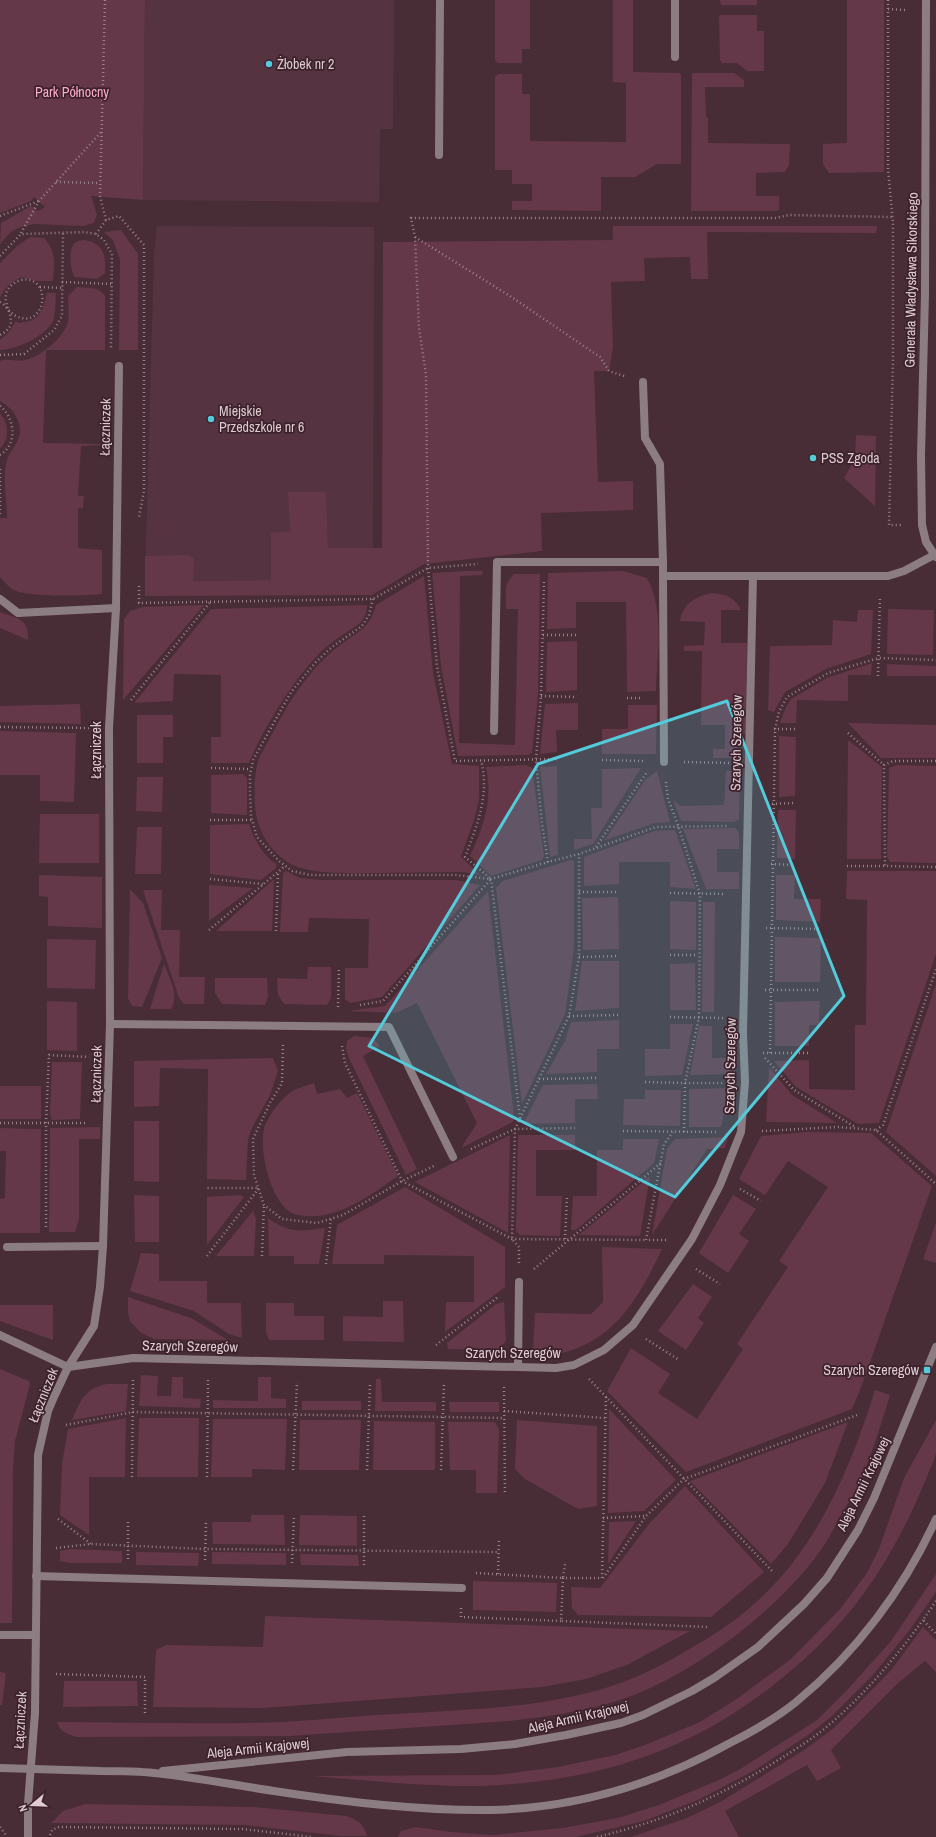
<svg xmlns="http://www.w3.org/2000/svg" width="936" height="1837" viewBox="0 0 936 1837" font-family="'Archivo Narrow',sans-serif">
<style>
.built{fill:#563340}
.green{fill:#643849}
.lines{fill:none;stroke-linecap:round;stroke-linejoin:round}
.path{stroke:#99828a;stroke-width:2.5;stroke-dasharray:1 3;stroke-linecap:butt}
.minor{stroke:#8c7d82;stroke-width:8}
.tertiary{stroke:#8c7d82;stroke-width:8}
.marked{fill:#53cbda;fill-opacity:0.2;stroke:#53cbda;stroke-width:3;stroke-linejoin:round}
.poi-dot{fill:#53cbda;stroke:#3d222c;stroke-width:1.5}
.labels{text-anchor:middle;stroke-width:3.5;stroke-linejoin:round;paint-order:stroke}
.poi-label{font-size:14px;fill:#deccd1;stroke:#3d222c;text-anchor:start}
.park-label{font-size:14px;fill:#fbabc8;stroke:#3d222c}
.street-label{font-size:14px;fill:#deccd1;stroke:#3d222c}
</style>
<rect width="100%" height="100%" fill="#482c36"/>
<g class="built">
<path d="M145 0H394L393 129H380L379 202 143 200Z"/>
<path d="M157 226 374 227 373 580 145 581 154 254Z"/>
</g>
<g class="green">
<path d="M0 0H145L143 200 91 196 97 215 94 223 83 226 34 224 21 227 12 231 0 244 1 223 31 206 38 211 45 207 34 197 31 201 0 213Z"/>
<path d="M495 0H530V49H522V63H498L495 60Z"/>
<path d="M613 0H633V72L679 73 681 75V164H657L635 177H601V211L512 210V201H532V184H512V170H495V77L498 74H522V94H530V141L626 142V83L613 82Z"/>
<path d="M720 0H757V5H721Z"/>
<path d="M847 0H884V172L829 173 823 164V144L847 143Z"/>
<path d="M721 15H757V31H764V71H747L737 63H722L720 60 719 17Z"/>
<path d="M693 73H734L744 80V87H705L706 117 708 118V143L790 144 789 165 785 172 756 173V196H779V209L777 211H691L692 74Z"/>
<path d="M613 226H877L876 233 707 232 708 279H691L690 257 644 258 645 281 611 282 613 347 609 371H594L598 482 633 481V510L541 513 542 551 424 564 372 595 145 596V556L189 555 194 559 193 581 271 580V533L290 531 288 492H326L328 548H382L383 242 613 240Z"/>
<path d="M121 230 138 254V350H119L120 259 113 240 104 232Z"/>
<path d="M30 237 44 238C57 253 54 263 53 281H38L21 277 7 286 0 297V263L17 246Z"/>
<path d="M84 240C104 243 106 255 105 273L97 279 75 277C70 272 68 248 75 243 77 241 81 240 84 240Z"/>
<path d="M77 287C89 288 98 286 105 296V350H46L43 443 102 444 103 445 81 446 78 496H84L83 508H78V548L102 550V594C85 596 31 597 16 591 10 589 4 581 0 577V518H7C7 501 3 482 6 465 7 454 14 449 18 440 25 425 13 408 0 401V361C8 358 16 362 25 360 40 357 65 337 68 321 69 314 68 304 68 296Z"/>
<path d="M47 293H56C55 302 56 312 53 321 46 336 16 350 0 350V340L9 332 16 321 18 323C40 321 42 313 47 293Z"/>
<path d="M0 413C9 424 10 438 0 449Z"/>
<path d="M856 435 876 436 875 506 844 478 855 459Z"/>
<path d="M465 571H482L483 574 482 575 460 576 459 743 515 745 518 609H506C506 595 503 584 514 574H540L538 696 532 753 528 755 458 756 441 666 432 573Z"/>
<path d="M623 571 647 578C665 612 657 654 656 691L627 692 626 602H576V628L547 629 548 573Z"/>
<path d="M424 576 433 673 452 764 479 766V799L475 817 461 857 480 875 462 872C434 872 406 873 377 873 354 873 314 875 293 865 270 853 257 831 255 806 254 789 254 774 259 758 275 729 290 697 312 672 322 660 334 649 346 641 363 629 370 626 376 605Z"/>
<path d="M713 593C727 595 734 597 741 610H721V643H747L746 734H738V758H713V749H725V725H701L702 651H684V646L704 645 705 622 680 621C683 603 696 596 713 593Z"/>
<path d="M204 605 123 700 124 619 130 611 143 607Z"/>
<path d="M367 605C366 623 357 625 344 634 335 640 325 647 318 655 293 680 262 731 249 763H211V737H221V675L174 674 173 701 134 703 211 609Z"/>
<path d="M888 609 934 610 933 655 887 654Z"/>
<path d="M858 610H873L871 654 826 669 785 692 774 712 768 710 770 646 832 645 833 620 857 622Z"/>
<path d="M0 612C18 619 29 618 28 640L0 628Z"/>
<path d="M577 641V690L546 692 547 642Z"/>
<path d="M872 663 871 675H848V701L797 700 796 723H780L785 709 791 699 827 678Z"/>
<path d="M887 664 936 666V676H887Z"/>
<path d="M578 703V730H556L557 752 540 754 545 704Z"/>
<path d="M80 704 81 724 0 722V706Z"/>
<path d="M628 705H657L656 754H602V729H628Z"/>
<path d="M137 715H173V737H163V763H137Z"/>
<path d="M848 723 936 725V758H881Z"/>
<path d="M0 731 76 733 74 802 40 801V775H0Z"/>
<path d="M779 736 796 737 795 796 779 797Z"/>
<path d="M848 740 882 767 881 859H847Z"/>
<path d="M526 765 532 768 544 856 542 860 491 876 470 856C484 825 493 801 486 767Z"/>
<path d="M897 765 936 766V863L890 862 887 857 889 768Z"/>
<path d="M557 766 558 855 550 857 540 767Z"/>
<path d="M641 768 593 844 574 850V839H592L591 808H602V769Z"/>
<path d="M657 771 670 822 655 823 605 840 646 779Z"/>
<path d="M726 771H740L739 819 734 822 681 821 673 800 681 806 724 805Z"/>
<path d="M243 774 247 778V815L211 813V775Z"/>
<path d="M137 777H163L162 812 136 811Z"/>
<path d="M778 810H796L795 859 777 858Z"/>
<path d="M40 814H99V863H39Z"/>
<path d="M249 824C255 841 262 854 276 864V868L261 880 210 874V825Z"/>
<path d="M137 827H162L161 874H135Z"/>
<path d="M735 828 739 833V849H717V872H739V889H706L683 829Z"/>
<path d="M675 830 696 889 670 887V862H619V884L584 886V857L654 831Z"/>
<path d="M571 860 574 861V948L565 1014 522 1104 496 888 503 881Z"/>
<path d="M286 871 300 878 320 880H456L480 885 382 997 350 1003 345 999V968H368L369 919 309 918 308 932H280L283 873Z"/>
<path d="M847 871H936V954L879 1123 858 1124 796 1087 774 1061 809 1060V1089L855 1090V1025H866L867 900 846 899Z"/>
<path d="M39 875 102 877V928L48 926V897L39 896Z"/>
<path d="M776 875H795L794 899H821L820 922 776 920Z"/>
<path d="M274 880 272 931H216L273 880Z"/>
<path d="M209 885 253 888 209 921Z"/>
<path d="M130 889 143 903 162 958 142 1007 132 1006 128 998Z"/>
<path d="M143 890H162L161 930H180L179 977H205L204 1004H184L179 998Z"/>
<path d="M488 891 514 1116 513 1122 461 1148 477 1123 417 1003 396 1013 348 1011 385 1006Z"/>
<path d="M618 897 619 949 583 950 582 898Z"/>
<path d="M670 901 696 902V950L670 949Z"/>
<path d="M703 902H715L714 1012H702Z"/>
<path d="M775 937 821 938 820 982H775Z"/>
<path d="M47 939 96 940 95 989 47 988Z"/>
<path d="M582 961H619V1008L575 1011Z"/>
<path d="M695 963 696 1010H670V964Z"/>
<path d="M164 964C169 977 180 996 171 1009H150Z"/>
<path d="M308 967H331V998L327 1005 284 1004 278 995 277 978 307 979Z"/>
<path d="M215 978H267L268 997 265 1005 222 1004 215 993Z"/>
<path d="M936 984V1176L886 1132Z"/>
<path d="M47 1001 77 1002V1051L47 1050Z"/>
<path d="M820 1001 819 1025H809V1046H775V1002Z"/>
<path d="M619 1020V1049H597V1072L546 1074 565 1041 571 1022Z"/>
<path d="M670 1024H693L682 1075 645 1076V1049H670Z"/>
<path d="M699 1026H712V1058H735V1074L690 1075Z"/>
<path d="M354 1036 373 1038 380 1046 363 1056 417 1169 406 1175 349 1058 346 1049 347 1041Z"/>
<path d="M273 1058 278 1071 270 1095 252 1128 248 1139 246 1180 207 1179 208 1069 160 1068 159 1106 134 1107V1061Z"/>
<path d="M52 1062H82L80 1119 52 1120 50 1114Z"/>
<path d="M769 1067 792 1095 837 1123 766 1122Z"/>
<path d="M314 1083 317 1094 340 1089 347 1098 357 1093 398 1176C369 1196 336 1222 298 1215 272 1211 257 1148 265 1125 270 1114 281 1099 291 1092 297 1088 306 1086 314 1083Z"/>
<path d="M597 1084 598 1099H575V1123L523 1124 543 1085Z"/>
<rect x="0" y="1086" width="41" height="33"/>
<path d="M730 1088 721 1127H689V1089Z"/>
<path d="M645 1090H681L680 1126 623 1125 624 1099H645Z"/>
<path d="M134 1121H159V1182L134 1181Z"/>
<path d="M100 1127V1139H79V1219L75 1232H49L50 1128Z"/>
<path d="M0 1128 41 1129 40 1233H0V1199L5 1198 6 1151H0Z"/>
<path d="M808 1132 871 1133 932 1186 862 1385 852 1409 686 1472 607 1391 631 1348 670 1374 658 1393 697 1419 743 1349 737 1344 788 1267 779 1261 828 1187 788 1161 765 1195 739 1179 761 1136Z"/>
<path d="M510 1135 508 1233 415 1182Z"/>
<path d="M518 1135H575V1150H536V1196H562L560 1236 520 1235 516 1231Z"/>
<path d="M728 1137 725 1148 707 1149 652 1235 667 1149 675 1139Z"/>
<path d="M623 1139H659L654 1163 576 1230H571L573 1196H597V1150H623Z"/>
<path d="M650 1176 640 1236 579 1235Z"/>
<path d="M405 1187 505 1247V1287L445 1332 446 1302H474V1256L384 1255V1264H332L337 1225Z"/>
<path d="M134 1195 159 1196V1242H135Z"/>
<path d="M240 1195 244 1197 207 1245V1197Z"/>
<path d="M733 1195 756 1209 739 1234 749 1241 728 1273 699 1253Z"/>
<path d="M253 1211 256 1219 254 1256H216Z"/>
<path d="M268 1218C289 1234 301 1231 325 1228L319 1264H294V1256H269Z"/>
<path d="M936 1223V1263L923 1259Z"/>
<path d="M602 1247 662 1249C641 1294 615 1341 562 1353 552 1355 542 1357 533 1350L535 1313 591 1314 603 1302Z"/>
<path d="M141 1253 159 1254V1281H207V1303H241L242 1338 229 1334 194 1311 130 1291Z"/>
<path d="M693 1284 712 1297 698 1318 704 1323 686 1350 658 1331Z"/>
<path d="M128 1297 191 1318 228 1340 154 1339 140 1332 130 1321 128 1313Z"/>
<path d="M383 1301H403L404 1342 343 1341V1316L383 1317Z"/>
<path d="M504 1302 506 1341 498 1350 448 1349 447 1343 496 1304Z"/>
<path d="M266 1303H294V1316H324V1340H269L266 1332Z"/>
<path d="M0 1305H53V1340L0 1321Z"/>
<path d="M0 1369 29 1381 30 1384 15 1441 13 1469 12 1623H0Z"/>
<path d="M141 1375 158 1376 157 1396H171L172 1377H183V1398L201 1399 200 1408 139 1406Z"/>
<path d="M258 1377H271V1398L286 1399V1408H213V1400L258 1401Z"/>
<path d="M376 1379H381L382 1402H436V1411H375Z"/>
<path d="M107 1384H128L126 1411 72 1420C80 1401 85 1388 107 1384Z"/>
<path d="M875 1390 890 1395C880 1427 870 1462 855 1492 850 1501 844 1509 839 1518 834 1528 829 1538 823 1547 781 1608 696 1673 626 1698 588 1711 550 1716 510 1721L290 1736 77 1737C67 1734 60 1732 57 1722 131 1722 207 1725 281 1722 319 1720 356 1716 393 1714 457 1710 521 1709 583 1694 619 1686 655 1670 686 1651 710 1637 733 1623 754 1604 817 1549 851 1467 875 1390Z"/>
<rect x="302" y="1401" width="59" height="9"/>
<path d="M449 1402H499V1412H450Z"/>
<path d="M609 1409 676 1480 644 1511 608 1513Z"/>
<path d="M126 1418 125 1477H89V1535L60 1515 62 1464 68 1429Z"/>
<path d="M139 1418H199L198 1477H137Z"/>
<path d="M213 1419H287L285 1470 252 1469V1477H211Z"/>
<path d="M300 1420H361L359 1470H299Z"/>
<path d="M517 1420 597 1426V1506L578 1509 525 1479 515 1469Z"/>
<path d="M936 1420C936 1430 936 1443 936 1453 934 1461 929 1471 926 1479 912 1513 896 1545 876 1576 847 1620 812 1655 771 1687 684 1755 590 1782 481 1786 426 1787 366 1780 311 1776L496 1775 558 1767 615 1755 645 1745 700 1722 738 1698 791 1659 840 1609 867 1573 879 1549 904 1478Z"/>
<path d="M374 1421 435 1422V1470H373Z"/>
<path d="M448 1422H495L499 1430 497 1493H476V1470H450Z"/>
<path d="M848 1422 825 1483 788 1544 771 1564 690 1481Z"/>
<path d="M685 1486 764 1572 711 1617 578 1615 572 1608 571 1587 600 1588 649 1524Z"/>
<path d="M251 1515H284L285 1545 213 1544 212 1522H251Z"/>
<path d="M300 1515 357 1516V1546L299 1545Z"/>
<path d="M636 1521 608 1564 609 1522Z"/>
<path d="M70 1549 122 1551V1563H70L60 1561V1551Z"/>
<path d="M136 1552 199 1553 198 1566 136 1565Z"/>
<path d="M212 1552 286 1553V1565L212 1564Z"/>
<path d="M300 1554 358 1555 359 1566 301 1565Z"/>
<path d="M936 1574V1592L909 1631 872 1676 832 1716 811 1733 755 1770 698 1800 644 1821 576 1837H398L401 1831 416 1827 451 1832 494 1835 562 1828 618 1818 659 1805 721 1779 742 1768 817 1720 848 1689 891 1641Z"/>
<path d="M473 1581 557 1583 556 1612 473 1610Z"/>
<path d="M265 1616 690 1631 627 1665 586 1679 542 1687 263 1708 153 1707 156 1650 166 1645 263 1647Z"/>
<path d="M923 1627 936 1640V1672L925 1661 898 1683 831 1750 841 1768 817 1781 807 1765 725 1811 739 1837H631L687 1818 722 1801 804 1750 834 1728 866 1696 892 1669Z"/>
<path d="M0 1672 6 1673 2 1705H0Z"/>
<path d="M64 1681H137L138 1706 63 1707Z"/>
<path d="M85 1804 254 1807 346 1816C358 1820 364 1824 367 1836H340L245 1825 51 1823 63 1811Z"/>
</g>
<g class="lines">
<g class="path">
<path d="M105 0 100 196 106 220"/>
<path d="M888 0V169L893 222V360L889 525H902"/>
<path d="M888 9 905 10"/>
<path d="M56 182 100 183"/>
<path d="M0 216 39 201"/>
<path d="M21 233 39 201 102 131"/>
<path d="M96 234 106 220 119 216 144 245V491L139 517"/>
<path d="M415 237 513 298 600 357 609 371 624 376"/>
<path d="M0 256 21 234 84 232 96 234 104 240 112 254 111 348"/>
<path d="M62 282 112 284"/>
<path d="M40 287 62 288"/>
<path d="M0 302C6 305 9 313 16 316 47 331 53 274 21 280 15 282 9 286 7 291 0 307 24 323 0 335"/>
<path d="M0 355 24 354 54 330 62 316 63 232"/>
<path d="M0 406C15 418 18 444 0 455"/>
<path d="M0 469V514"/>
<path d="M544 582 541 696 536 760 542 824 548 862 579 854 656 827 727 826"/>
<path d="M373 599 369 615 362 626 332 647 316 662 291 692 253 760 250 775V791L251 816 257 837 279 861 292 871 310 875H456L491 879"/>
<path d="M138 603 373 599 428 568 478 564"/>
<path d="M139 603V586"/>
<path d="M543 635H577"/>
<path d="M878 676 880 596"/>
<path d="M541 696 577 697"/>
<path d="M627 698H643"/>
<path d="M131 700 211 601"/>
<path d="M0 727 89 728"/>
<path d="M774 729H796"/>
<path d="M848 733 884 765"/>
<path d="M557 759 455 761 437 666 428 568 426 375 419 328 415 237 411 218H775L789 215 892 217"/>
<path d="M602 760 643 761"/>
<path d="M936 761H893L884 765 885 866 936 867"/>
<path d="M684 762 729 763"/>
<path d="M211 768 251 769"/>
<path d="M666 782 668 799 678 825 700 894 699 1017 685 1083H724"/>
<path d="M768 804 795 803"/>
<path d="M210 820H252"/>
<path d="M596 847 647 772"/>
<path d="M771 864 795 865"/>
<path d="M847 866H885"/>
<path d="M210 879 263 884"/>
<path d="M579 892H619"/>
<path d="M670 893 726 894"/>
<path d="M766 928 820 929"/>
<path d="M209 930 285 866"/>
<path d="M276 931 278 873"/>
<path d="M670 955H698"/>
<path d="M579 957 619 956"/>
<path d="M765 990H820"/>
<path d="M360 1005 383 1001 491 879 465 857C477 825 490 795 481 760"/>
<path d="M338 1007 339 967"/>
<path d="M569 1016 618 1015"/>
<path d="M670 1017 723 1018"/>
<path d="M283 1045 282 1083 270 1103 253 1139 254 1175 264 1205 282 1219 317 1223 343 1215 402 1181 436 1165"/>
<path d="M342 1046 345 1063 402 1181 512 1239 646 1240"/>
<path d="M763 1053H809"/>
<path d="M770 1053 775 729 779 712 787 697 828 673 879 658 936 660"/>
<path d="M765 1058 794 1090 855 1127"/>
<path d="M539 1079 598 1078"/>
<path d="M645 1082 685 1083 684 1132"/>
<path d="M520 1118 491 879 548 862"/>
<path d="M0 1123H87"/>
<path d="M876 1130 883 1125 936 969"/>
<path d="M623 1131 719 1132"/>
<path d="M762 1131 838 1127 876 1130 936 1184"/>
<path d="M471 1149 515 1129 569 1016 579 957V854"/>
<path d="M740 1189 761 1201"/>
<path d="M46 1227V1123L49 1055 89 1057"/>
<path d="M565 1239 567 1196"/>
<path d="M666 1240H646L664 1144 673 1132"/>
<path d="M207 1256 259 1188H207"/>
<path d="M262 1256 264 1205"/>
<path d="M519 1263V1247L512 1239 515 1129 575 1128"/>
<path d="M326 1264 331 1218"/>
<path d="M534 1269 661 1163"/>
<path d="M696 1269 720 1284"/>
<path d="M646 1339 679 1360"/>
<path d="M436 1345 498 1297"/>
<path d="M589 1379 774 1573"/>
<path d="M504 1387 505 1493"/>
<path d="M606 1397 602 1578H563L561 1621 709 1627"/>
<path d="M504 1411 605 1418"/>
<path d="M66 1425 133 1412 504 1418"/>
<path d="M293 1470 297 1382"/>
<path d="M367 1470 370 1384"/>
<path d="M441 1470 444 1384"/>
<path d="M132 1477 133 1378"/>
<path d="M207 1477 208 1380"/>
<path d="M603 1518 645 1516"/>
<path d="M58 1519 91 1544"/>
<path d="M56 1548 91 1544 205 1549 499 1552"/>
<path d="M128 1559V1521"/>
<path d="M205 1560 206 1522"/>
<path d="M292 1563 294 1515"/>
<path d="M364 1565V1515"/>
<path d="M476 1573 563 1578 565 1564"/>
<path d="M498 1574 499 1539"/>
<path d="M603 1578 646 1516 684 1479 860 1414"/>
<path d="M936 1601 923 1620 936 1634"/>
<path d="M461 1608V1617L561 1621"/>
<path d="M56 1674 145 1677V1713"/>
<path d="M0 1827 6 1835"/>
<path d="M50 1835 52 1830 59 1827 242 1829 313 1837"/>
<path d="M597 1837C664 1821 717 1798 775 1762 794 1750 813 1739 830 1724 865 1694 896 1657 923 1620"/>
</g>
<g class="minor">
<path d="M926 0 925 294 921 456 922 525 926 542 936 557"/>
<path d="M675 57V0"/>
<path d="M439 155 440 0"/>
<path d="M643 382 645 438 660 464 663 562"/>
<path d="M663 576 664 762"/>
<path d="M0 599 18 613 116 608"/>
<path d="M494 731 497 562H663V576H753"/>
<path d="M110 1024 389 1027 453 1157"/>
<path d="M7 1247 103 1246"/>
<path d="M0 1335 68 1367 133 1358 556 1368 574 1365 604 1350 633 1325 692 1239 720 1185 741 1132 745 1082 743 1033 753 576H888L904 571 934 555"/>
<path d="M518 1367 519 1282"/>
<path d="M36 1576 462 1588"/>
<path d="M0 1635H35"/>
<path d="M28 1837V1804L35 1713 38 1455 48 1411 54 1397 68 1367 94 1326 100 1287 103 1246 110 1024 109 728 116 608 119 366"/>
</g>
<g class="tertiary">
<path d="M0 1768C34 1769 67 1770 101 1771 118 1771 136 1771 154 1773 194 1777 234 1785 274 1791 344 1802 420 1811 491 1810 575 1808 654 1785 728 1744 752 1732 775 1719 796 1702 856 1653 904 1589 936 1519"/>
<path d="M163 1771 347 1752 461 1749 515 1744 566 1735 621 1723 643 1715 692 1691 714 1678 758 1647 804 1604 827 1578 858 1530 874 1498 936 1347"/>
</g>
</g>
<path class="marked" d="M727 701 844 996 675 1197 369 1046 538 764Z"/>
<g class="poi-dot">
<circle cx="269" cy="64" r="4"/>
<circle cx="211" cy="419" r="4"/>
<circle cx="813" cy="458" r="4"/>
<rect x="923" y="1366" width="8" height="8" rx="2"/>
</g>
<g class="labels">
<g class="poi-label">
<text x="277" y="69">Żłobek nr 2</text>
<text x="219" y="416">Miejskie<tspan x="219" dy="16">Przedszkole nr 6</tspan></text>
<text x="821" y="463">PSS Zgoda</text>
<text x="919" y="1375" text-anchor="end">Szarych Szeregów</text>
</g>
<g class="park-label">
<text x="72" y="97">Park Północny</text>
</g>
<g class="street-label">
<text transform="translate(911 280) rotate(-89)" y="5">Generała Władysława Sikorskiego</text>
<text transform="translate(105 427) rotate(-89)" y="5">Łączniczek</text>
<text transform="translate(736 743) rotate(-89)" y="5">Szarych Szeregów</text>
<text transform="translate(96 750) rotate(-90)" y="5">Łączniczek</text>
<text transform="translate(730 1066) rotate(-89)" y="5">Szarych Szeregów</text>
<text transform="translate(96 1074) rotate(-89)" y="5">Łączniczek</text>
<text transform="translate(190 1346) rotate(1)" y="5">Szarych Szeregów</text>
<text x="513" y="1358">Szarych Szeregów</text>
<text transform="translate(43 1395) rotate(-68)" y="5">Łączniczek</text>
<text transform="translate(863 1484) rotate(-64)" y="5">Aleja Armii Krajowej</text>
<text transform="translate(578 1717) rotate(-13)" y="5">Aleja Armii Krajowej</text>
<text transform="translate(20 1720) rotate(-87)" y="5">Łączniczek</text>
<text transform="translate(258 1748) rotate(-6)" y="5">Aleja Armii Krajowej</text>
</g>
</g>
<g transform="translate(32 1805) rotate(251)" stroke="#3d222c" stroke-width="3" paint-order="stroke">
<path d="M0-3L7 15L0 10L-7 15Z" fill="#deccd1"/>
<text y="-6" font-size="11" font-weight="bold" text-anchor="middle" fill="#deccd1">N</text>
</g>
</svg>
